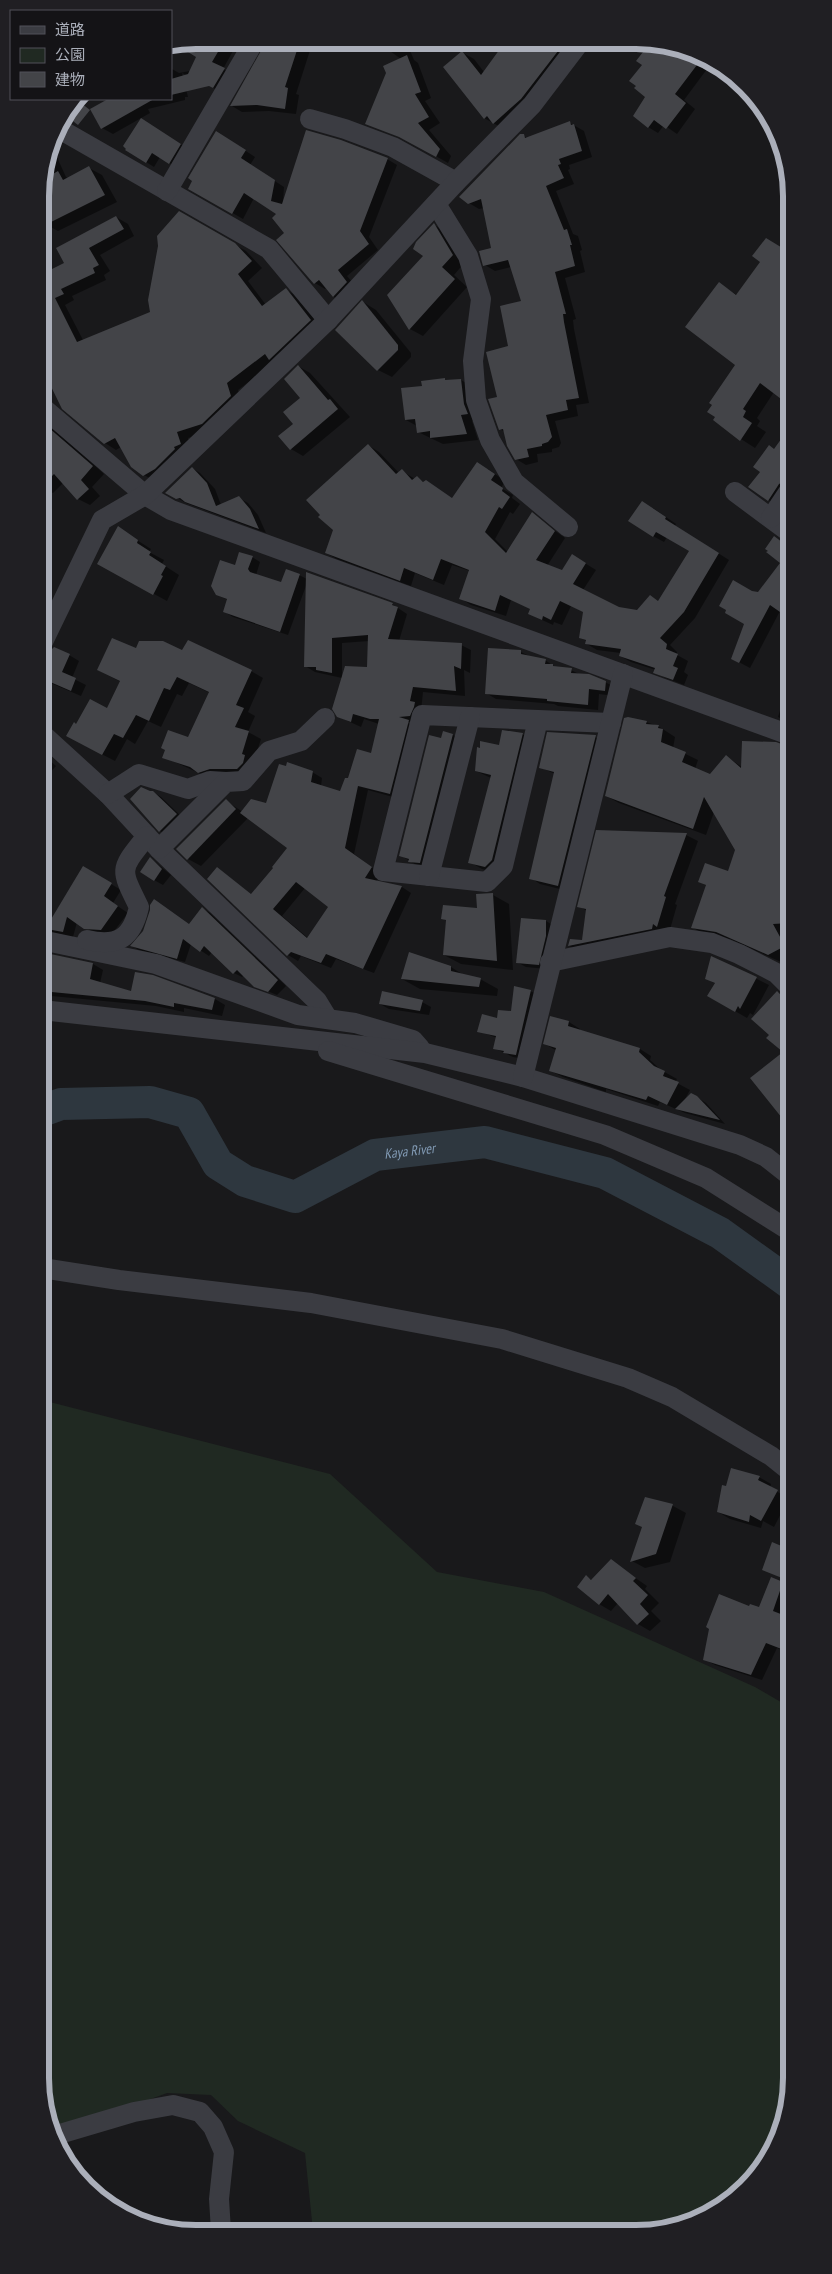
<svg xmlns="http://www.w3.org/2000/svg" width="832" height="2274" viewBox="0 0 832 2274" font-family="'PT Sans Narrow','Noto Sans JP',sans-serif">
<style>
.green{fill:#202922}
.shadow{fill:#0007;fill-rule:evenodd}
.lines{fill:none;stroke-linecap:round;stroke-linejoin:round}
.river{stroke:#2e373f;stroke-width:32}
.building{fill:#434448;fill-rule:evenodd}
.minor{stroke:#3b3c42;stroke-width:20}
.labels{text-anchor:middle;stroke-width:4;stroke-linejoin:round;paint-order:stroke}
.water-label{font-size:14px;font-style:italic;fill:#829bb5;stroke:#141316}
.rim{fill:none;stroke:#abafba;stroke-width:6}
</style>
<rect width="100%" height="100%" fill="#19191b"/>
<path class="green" d="M42 1400 330 1474 437 1572 544 1592 755 1687 791 1708 792 2088 780 2138 754 2181 714 2213 667 2231H313L305 2153 238 2121 211 2095 167 2093 53 2135 43 2109Z"/>
<g class="shadow">
<path d="M196 40H239L223 69 233 74 222 92 182 73 188 97H185V100L148 109 150 113 113 134 102 128 91 109 110 99H171L172 69 179 73 217 66 179 45 171 54V45Z"/>
<path d="M268 41H313L296 94 299 95 296 114 269 111 242 112 232 106Z"/>
<path d="M322 41H342L336 49Z"/>
<path d="M376 41H403L409 48 414 60 418 63 431 98 425 101 440 123 429 130 451 156 448 163 411 142 366 123 401 59Z"/>
<path d="M508 42 582 43 506 130 484 118 463 53 474 59 484 72Z"/>
<path d="M635 43H667L713 61 684 100 695 109 677 134 664 125 658 133 648 127 644 65 646 50Z"/>
<path d="M78 99H84L67 119 63 117Z"/>
<path d="M570 123 584 131 592 157 569 165 570 169 568 170 574 184 556 191 573 234 578 236 582 250 580 251 585 272 565 278 576 319 573 320 574 329 589 403 576 405 578 416 555 421 561 443 559 447 552 449V452L537 454 538 462 526 465 516 459 505 432 500 429 498 398 523 302 511 267 495 271 485 265 492 249 484 208 479 209 469 203 523 136 528 138Z"/>
<path d="M149 124 188 149 177 168 160 157 154 167 127 150Z"/>
<path d="M226 138 255 157 250 165 284 187 283 203 387 159 397 165 369 237 378 250 347 276 357 288 343 302 334 297 326 288 325 289 315 283 278 240 286 233 278 214 254 198 243 219 189 188Z"/>
<path d="M50 150 55 153 66 177 69 179 89 168 102 175 117 202 58 231 45 224 40 218V185Z"/>
<path d="M180 213 246 251 262 268 248 281 266 305 286 290 297 296 321 327 238 390 242 403 214 430 188 438 192 450 155 481 144 475 121 447 116 450 105 443 63 408 41 363 40 276 65 264 116 217 128 224 134 236 100 255 110 271 104 275 106 280 72 296 74 300 65 305 83 340 152 313Z"/>
<path d="M434 225 446 232 465 262 454 275 467 287 423 336 410 329 424 256Z"/>
<path d="M789 246V403L774 392 757 418 760 421 757 426 766 432 755 448 741 439 737 364 719 284 737 295Z"/>
<path d="M363 302 376 310 411 353V357L392 377 378 370Z"/>
<path d="M298 366 310 373 350 417 303 456 291 449 301 398Z"/>
<path d="M461 380 473 387 479 420 472 421 478 440 443 444 418 432 417 426 406 420Z"/>
<path d="M41 417 104 474 92 487 100 496 90 505 78 499 63 483 53 493 41 486Z"/>
<path d="M787 433 789 435V493L779 507 750 487Z"/>
<path d="M368 445 379 452 399 473 402 471 415 479 417 478 453 499 488 469 505 481 501 488 513 495 512 498 520 504 513 514 510 512 495 539 508 552 532 514 565 538 547 566 562 572 583 562 596 570 583 590 619 608 638 611 650 596 659 602 691 551 667 537 664 542 653 536V508L676 524 675 526 729 560 695 618 670 645 677 652V655L688 661 684 672 688 675 684 685 666 678 655 672 656 670 631 662 620 656 621 653 597 650 587 644V641L580 638 585 612 571 606 562 625 554 622 553 625 540 619 532 609 511 600 506 616 471 605 460 598 470 571 452 565 444 585 415 573 411 586 337 559 326 553Z"/>
<path d="M192 468 200 473 215 489 221 505 239 498 248 503 258 515 266 533 186 503 167 492Z"/>
<path d="M118 528 151 549 149 552 164 560 162 564 179 575 167 601 112 571Z"/>
<path d="M775 538 789 545 790 617 780 611 750 668 733 659 745 623 752 592 759 593 782 562Z"/>
<path d="M252 557 260 562 256 575 282 583 299 575 307 579V574L392 604 407 614 399 641 461 645 471 650 470 673 464 670 465 696 423 692 420 721 406 722 418 729 400 799 368 790 354 854 381 874 376 882 402 887 411 893 374 973 336 959 331 968 301 956 298 961 288 955 209 879 217 868 252 895 289 848 249 817 201 866 188 859 226 801 243 812 266 804 312 772 322 778 321 786 340 793 372 754 379 724 364 719 361 727 337 716 368 668 369 641 342 643V678L315 672 305 666 307 583 288 635 233 617 225 612 228 600 217 595 236 567ZM305 888 330 906 308 938 282 916Z"/>
<path d="M490 649 521 652 531 657 545 660 555 667 571 670 581 675 605 682 616 688 615 696 599 694 598 710 558 706 554 704 496 699 486 693Z"/>
<path d="M137 650 183 652 251 671 263 678 248 712 255 716 248 732 261 739 254 761 255 770 212 779 164 757 189 739 210 693 189 683 182 696 177 694 161 727 148 721 135 744 127 739 115 761 80 743 77 726 108 710 121 682 98 670Z"/>
<path d="M69 655 79 661 72 678 86 685 81 696 41 679V657Z"/>
<path d="M786 691 790 692V723L778 717Z"/>
<path d="M646 722 658 726 675 737 673 748 698 760 695 769 710 775 727 757 742 767 790 748V957L781 962 730 939 705 935 692 927 707 886 700 882 728 873 736 849 714 812 706 835 619 803 606 796Z"/>
<path d="M444 733 453 735 466 743 423 869 400 855Z"/>
<path d="M522 734 534 741 498 873 482 869 470 862 491 778 476 771 499 747Z"/>
<path d="M595 737 604 742 568 891 540 884 531 878 555 774 540 767Z"/>
<path d="M41 746 52 757 49 760 56 766 45 778 50 782 41 794Z"/>
<path d="M153 792 161 797 184 819 168 835 160 831 131 799Z"/>
<path d="M686 835 698 841 675 904 677 905 669 933 580 952 569 946 584 941 587 911 579 906Z"/>
<path d="M150 858 171 875 163 885 154 880Z"/>
<path d="M84 868 121 890 113 903 128 913 111 935 96 934 77 922 73 937 41 939V920L50 923Z"/>
<path d="M493 895 509 904 513 970 461 964 444 955 447 921 442 918 479 910Z"/>
<path d="M203 909 210 913 286 986 277 995 255 986 244 975 242 977 234 973 212 952 209 956 191 944 185 962 139 950 132 946 190 925Z"/>
<path d="M546 921 554 926 547 969 526 967 517 962Z"/>
<path d="M712 957 769 985 753 1015 750 1013 747 1018 709 996 716 984 707 979Z"/>
<path d="M41 961 93 964 103 970 100 983 132 993 152 977 215 999 225 1005 222 1016 184 1008V1012L156 1006 41 995Z"/>
<path d="M451 967 465 976 480 979 498 989 497 996 420 989 402 979Z"/>
<path d="M530 991 539 995 524 1059 513 1057 494 1048 497 1038 479 1031 512 1012Z"/>
<path d="M777 992 790 1000V1125L752 1078 784 1052 771 1035Z"/>
<path d="M422 1002 431 1007 429 1015 389 1009 380 1004Z"/>
<path d="M569 1022 580 1029V1031L640 1049 651 1056 650 1060 661 1070 677 1079 675 1082 690 1090 684 1101 697 1097 706 1103 725 1124 685 1113 660 1102 658 1106 606 1089V1092L563 1077 551 1071 557 1051 545 1044Z"/>
<path d="M759 1477 771 1484 770 1488 789 1498 774 1527 763 1521 761 1528 730 1519 718 1512Z"/>
<path d="M646 1498 673 1506 686 1513 670 1562 645 1568 632 1561 643 1527Z"/>
<path d="M791 1551V1582L763 1569Z"/>
<path d="M611 1561 647 1586 645 1589 659 1603 651 1611 661 1621 650 1631 638 1624 618 1603 611 1611 599 1604 586 1577 592 1580Z"/>
<path d="M771 1578 791 1588V1596L783 1617 791 1620V1654L777 1648 762 1680 715 1665 704 1659 760 1609Z"/>
<path d="M791 1661V1698L782 1693Z"/>
</g>
<g class="lines">
<path class="river" id="s1" d="M42 1111 61 1104 150 1102 189 1113 218 1164 245 1181 295 1197 375 1155 485 1142 605 1173 720 1233 791 1284"/>
</g>
<g class="building">
<path d="M194 40H225L212 62 225 68 213 88 209 86 171 95V79L188 74 196 57 188 52Z"/>
<path d="M267 40 300 41 285 87 288 88 285 109 257 105 230 106Z"/>
<path d="M505 42H565L521 99 493 124 487 116 484 119 443 67 462 51 481 75Z"/>
<path d="M650 43H667L703 57 675 94 686 103 666 129 654 120 648 128 633 116 645 97 634 88 636 86 629 81 642 65 636 61Z"/>
<path d="M407 55 421 92 415 94 429 117 418 123 440 149 436 157 399 137 365 124 386 73 383 66Z"/>
<path d="M108 99H154L101 129 90 109Z"/>
<path d="M77 100 90 110 78 125 65 115Z"/>
<path d="M141 118 181 144 169 164 152 153 146 163 125 150 126 149 123 146Z"/>
<path d="M570 121 571 125 574 124 582 151 559 159 561 164 558 165 564 178 546 186 564 230 567 229 572 245H570L575 266 555 272 566 314H563L564 322 579 398 566 400 568 410 546 415 552 437 548 442 542 444V446L527 449 529 457 515 460 507 446 503 429 499 430 488 399 497 397 486 352 508 346 500 306 521 301 508 260 483 266 479 251 491 248 481 199 468 204 459 197 520 134H524L525 138Z"/>
<path d="M306 130 341 140 388 158 360 231 369 244 338 270 347 282 333 297 319 280 314 284 276 240 284 233 272 218 276 214 244 193 232 214 188 189 192 181 188 178 216 131 246 150 241 158 275 180 271 201 282 204Z"/>
<path d="M89 166 105 195 45 225 40 217 42 180 58 171 63 180Z"/>
<path d="M179 211 235 243 252 261 238 274 262 306 286 288 311 320 269 360 265 354 227 383 231 396 202 424 177 432 181 444 174 447 175 449 155 469 143 476 131 467 115 438 104 444 62 409 41 366 40 270 42 274 64 263 56 248 116 216 124 229 89 248 99 265 93 268 95 273 61 289 64 294 55 298 77 342 150 312 148 300 158 246 157 236Z"/>
<path d="M434 223 453 255 442 267 455 279 409 330 387 295 423 256 413 249 416 242Z"/>
<path d="M766 238 789 252V405L760 383 743 409 746 411 743 417 752 423 740 441 713 420 715 417 707 412 712 405 709 403 735 365 685 327 719 282 736 295 760 262 752 256Z"/>
<path d="M362 300 398 345V350L377 371 335 330Z"/>
<path d="M298 365 328 400 330 399 338 409 290 450 278 436 293 424 283 412 300 398 284 379Z"/>
<path d="M445 378V380L461 379 464 404 468 414 461 415 467 434 430 438V431L417 433 415 419 405 420 401 388 422 386 421 381Z"/>
<path d="M41 421 93 466 81 480 89 489 77 500 54 474 41 487Z"/>
<path d="M789 428V479L779 484 768 501 748 487 760 472 753 467 769 445 774 449Z"/>
<path d="M368 444 396 474 402 469 412 480 417 476 423 482 426 480 452 498 477 462 495 474 491 480 503 488 502 491 510 497 502 509 499 507 485 532 506 553 532 512 555 531 536 560 562 570 572 554 586 563 573 584 619 607 637 610 650 595 658 601 689 551 656 532 653 537 628 521 642 501 666 517 665 519 719 553 684 612 660 638 667 644 666 649 678 654 673 666 678 668 673 680 653 673 655 668 619 656 621 649 585 644 586 640 579 638 583 612 560 601 551 620 543 616 542 620 528 614 530 609 500 595 495 611 459 599 469 570 441 559 433 580 404 568 400 581 325 553 333 530 318 517 320 515 306 500Z"/>
<path d="M192 467 207 483 216 506 239 496 250 509 259 529 185 502 180 498 176 499 165 493Z"/>
<path d="M118 526 138 540 137 543 151 552 149 555 166 566 161 575 163 576 153 595 97 564Z"/>
<path d="M774 536 782 542 789 544 790 619 770 605 739 663 731 659 744 624 725 613 726 610 719 606 733 580 752 591 758 592 780 563 766 552 768 551 765 549Z"/>
<path d="M239 552 253 556 248 569 250 572 281 582 286 569 300 574 280 632 223 612 227 599 216 595 211 586 220 560 235 565Z"/>
<path d="M306 572 393 603 392 605 398 607 388 639 462 643 461 669 454 666 456 691 413 687 410 701 415 702 414 707 410 716 399 717 409 720 390 794 358 786 345 848 372 867 365 878 402 886 363 969 326 954 321 963 291 952 287 956 207 879 217 867 251 894 273 868 272 867 287 848 240 813 251 799 266 803 279 764 286 766 287 762 313 771 311 782 340 791 345 778H348L357 749 371 753 379 719H370L353 714 351 722 337 717 332 709 345 666 367 667 368 635 332 638V673L316 670V667H304ZM296 882 328 907 307 938 273 909Z"/>
<path d="M112 638 136 648 139 641H163L182 650 188 640 252 670 236 705 244 708 235 727 249 731 242 754 245 755 243 763 237 769H210L198 773 190 767 162 758 165 750 161 748 168 730 188 737 209 692 177 677 170 690 164 688 149 721 136 715 123 738 114 734 102 755 66 736 74 722 76 724 90 699 107 708 120 681 97 670Z"/>
<path d="M54 647 70 654 62 672 76 678 71 691 41 678V665L44 657Z"/>
<path d="M488 648 521 650V654L546 659 545 664H553V666L572 668 571 673 589 674 606 681 605 691 589 689 588 705 547 701V699L485 694Z"/>
<path d="M628 717 647 721 646 724 659 725 658 728 663 729 661 742 686 752 682 762 710 774 726 755 741 768 742 741 776 742 790 747V923L773 924 785 946 768 955 716 932 691 928 706 885 698 882 705 863 728 871 735 850 704 797 693 829 605 796 624 718Z"/>
<path d="M502 730 523 733 492 860 485 867 468 863 491 775 475 771 477 747 480 748V741L499 745Z"/>
<path d="M443 731 453 734 420 863 408 862 409 859 399 856 429 735 441 738Z"/>
<path d="M547 732 596 735 558 886 529 879 554 772 539 768Z"/>
<path d="M141 787 150 791H153L177 814 159 832 130 799Z"/>
<path d="M226 799 236 809 187 860 176 849Z"/>
<path d="M596 830 687 833 664 896 666 897 657 927 653 924 652 929 568 946 570 939 582 940 586 909 577 907Z"/>
<path d="M150 857 162 869 154 881 140 872Z"/>
<path d="M83 866 112 883 104 896 118 906 101 930 84 929 67 917 63 932 41 928V919L50 921Z"/>
<path d="M493 893 497 961 443 955 446 920 441 919 443 905 477 908 476 894Z"/>
<path d="M154 899 189 924 202 907 278 980 268 992 254 987 237 970 233 974 204 946 200 952 183 939 177 959 130 946 143 931 150 910V905Z"/>
<path d="M521 918 546 920V936L539 965 516 963Z"/>
<path d="M41 952 93 963 90 979 131 991 135 972 153 975 215 998 212 1010 174 1003V1007L145 1001 41 991Z"/>
<path d="M409 952 451 966V971L481 978 479 987 401 979Z"/>
<path d="M711 956 757 977 740 1009 738 1006 735 1012 707 996 715 983 705 979Z"/>
<path d="M514 986 531 990 516 1055 503 1053 504 1051 493 1049 496 1036 477 1032 482 1014 497 1018 498 1010 511 1011Z"/>
<path d="M382 991 423 1000 420 1011 379 1004Z"/>
<path d="M777 991 782 996 790 999V1128L750 1078 783 1052 766 1038 769 1035 751 1019Z"/>
<path d="M550 1016 569 1021 568 1026 640 1048 639 1052 654 1066 665 1071 663 1076 679 1082 667 1105 648 1096 646 1100 549 1071 556 1048 543 1044Z"/>
<path d="M691 1093 697 1096 720 1120 675 1109Z"/>
<path d="M731 1468 760 1476 758 1480 778 1490 761 1521 750 1515 749 1522 717 1512 722 1485 726 1486Z"/>
<path d="M645 1497 673 1504 656 1554 630 1562 642 1527 635 1524Z"/>
<path d="M772 1542 791 1550V1557L782 1578 762 1570Z"/>
<path d="M611 1559 636 1578 633 1581 648 1595 640 1604 649 1614 637 1625 608 1594 599 1605 577 1587 586 1575 591 1580Z"/>
<path d="M771 1577 783 1582 773 1611 791 1618V1634L784 1650 766 1643 751 1675 703 1660 709 1629 706 1627 719 1594 749 1606 750 1604 759 1607Z"/>
</g>
<g class="lines">
<g class="minor">
<path d="M310 119 345 129 393 147 456 182"/>
<path d="M56 127 269 249 328 320"/>
<path d="M167 191 255 40"/>
<path d="M436 204 468 256 481 299 473 361 476 400 490 440 514 482 568 527"/>
<path d="M41 406 145 495 171 510 790 735"/>
<path d="M735 492 789 532"/>
<path d="M771 518 789 491"/>
<path d="M41 646 102 520 145 495 328 320 456 182 532 105 580 42"/>
<path d="M538 720 503 866 487 882 383 871 422 715 611 723"/>
<path d="M41 733 108 794 159 849 317 1001 328 1019"/>
<path d="M108 794 139 774 188 789 210 781 226 782"/>
<path d="M159 849 226 782 243 781 269 751 301 741 325 718"/>
<path d="M429 876 470 717"/>
<path d="M41 940 156 964 298 1015 355 1023 413 1040 420 1048"/>
<path d="M87 940C118 947 132 938 139 907 119 867 120 870 147 836"/>
<path d="M550 962 670 937 712 943 739 954 776 973 790 987"/>
<path d="M42 1010 425 1053 523 1077 740 1145 766 1157 790 1176"/>
<path d="M328 1051 605 1135 706 1178 790 1231"/>
<path d="M523 1077 623 674"/>
<path d="M42 1268 119 1280 311 1303 502 1339 628 1378 672 1397 771 1456 791 1472"/>
<path d="M53 2136 134 2112 173 2105 200 2112 213 2127 224 2152 219 2199 221 2231"/>
</g>
</g>
<g class="labels">
<g class="water-label">
<text dy="5" stroke="none"><textPath href="#s1" startOffset="418">Kaya River</textPath></text>
</g>
</g>
<path d="M0 0H832V2274H0ZM196 49H636A147 147 0 0 1 783 196V2078A147 147 0 0 1 636 2225H196A147 147 0 0 1 49 2078V196A147 147 0 0 1 196 49Z" fill="#201f23" fill-rule="evenodd"/>
<path class="rim" d="M196 49H636A147 147 0 0 1 783 196V2078A147 147 0 0 1 636 2225H196A147 147 0 0 1 49 2078V196A147 147 0 0 1 196 49Z"/>
<rect x="10" y="10" width="162" height="90" fill="#141316" stroke="#505158"/>
<rect x="20" y="26" width="25" height="8" fill="#3b3c42" stroke="#505158"/>
<text x="55" y="35" font-size="15" fill="#abafba">道路</text>
<rect x="20" y="48" width="25" height="15" fill="#202922" stroke="#505158"/>
<text x="55" y="60" font-size="15" fill="#abafba">公園</text>
<rect x="20" y="72" width="25" height="15" fill="#434448" stroke="#505158"/>
<text x="55" y="85" font-size="15" fill="#abafba">建物</text>
</svg>
